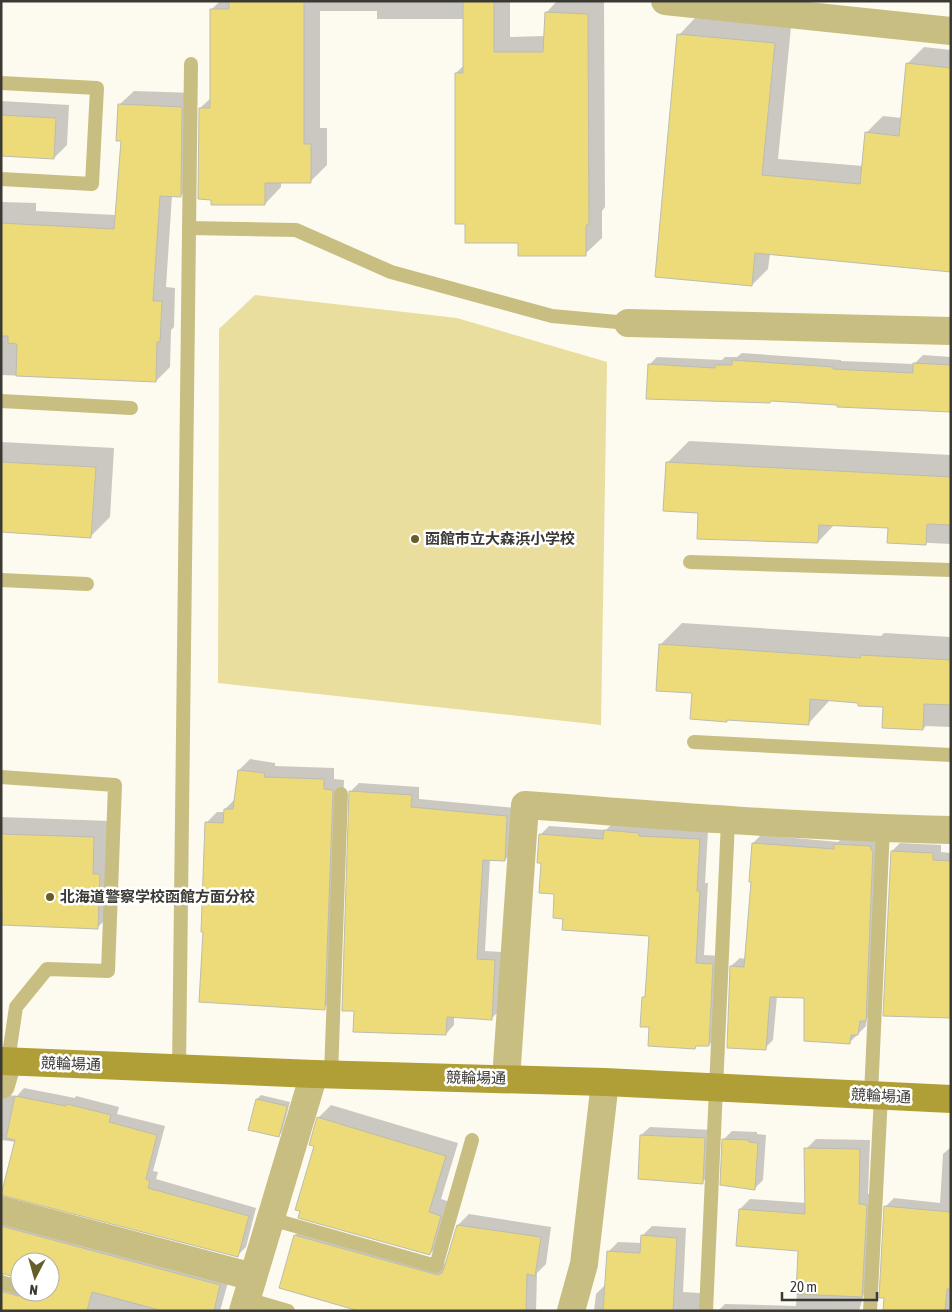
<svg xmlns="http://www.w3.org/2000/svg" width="952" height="1312" viewBox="0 0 952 1312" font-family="'Asap Condensed','Noto Sans JP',sans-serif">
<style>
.green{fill:#e9de9d}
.shadow{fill:#0003;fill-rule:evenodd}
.building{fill:#ecdb78;stroke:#bdbcb0}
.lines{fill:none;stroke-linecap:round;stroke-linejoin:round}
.lane{stroke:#c9be81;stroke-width:14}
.street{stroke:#c9be81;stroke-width:28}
.secondary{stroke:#b09f37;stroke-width:28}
.poi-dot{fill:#665d29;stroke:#fff;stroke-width:2}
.labels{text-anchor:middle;stroke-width:5;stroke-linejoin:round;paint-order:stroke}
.poi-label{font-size:15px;font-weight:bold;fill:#3a3934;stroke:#fff;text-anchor:start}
.street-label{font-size:15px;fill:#3a3934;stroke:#fff}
</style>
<rect width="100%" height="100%" fill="#fdfbf0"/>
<path class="green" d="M255 295 457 318 607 362 601 725 218 683 219 329Z"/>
<g class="shadow">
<path d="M220 1H510V37L545 36 546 13 557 1H604L605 207 602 211V238L585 254 519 242 456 73 464 65V19H377V11H320V128H327V165L311 181 281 182V187L265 204 200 108 212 97 211 10Z"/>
<path d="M695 18 791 27 778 159 863 166 866 133 883 116 902 118 907 64 924 47 951 50V270L770 254 768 269 752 285 679 35Z"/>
<path d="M134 91 195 93 194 182 180 196 172 195 166 287 175 288 174 327 171 330 170 367 156 381 1 375V202L36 203V211L116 215 123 140 120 104Z"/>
<path d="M1 101 69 105 67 145 54 158 1 155Z"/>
<path d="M742 353 841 360V361L914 364 923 355 951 357V411L649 365 657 357 722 360 725 357H737Z"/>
<path d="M689 441 951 455V544L888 541 889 527 835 524 818 542 700 512 667 463Z"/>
<path d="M1 442 114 448 110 517 91 536 1 531Z"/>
<path d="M682 623 881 636 884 633 951 637V727L926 726 923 729 885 706 830 700 808 724 693 692 660 645Z"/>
<path d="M250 759 275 763V766L334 768V779L344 780 335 998 324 1008 205 931 206 823 217 812H225V809L235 799 239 770Z"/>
<path d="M359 783 419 787V799L515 808 513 851 505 860 490 859 485 951 502 952 500 1010 492 1018 454 1017V1025L446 1034 350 792Z"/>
<path d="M1 817 110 821 114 911 97 928 1 918Z"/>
<path d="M614 822 708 831 705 883H708L704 955 721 956 717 1036 709 1045 698 1044 695 1047 650 1026 643 998 647 994 650 935 564 918 542 862 540 835 549 826 606 830Z"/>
<path d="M761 835 838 842 844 836 879 839 873 1012 867 1018 866 1026 850 1042 805 997 777 996 773 1040 765 1048 731 966 740 958 746 959 752 881 753 843Z"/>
<path d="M900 843 941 845V852L951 853V1017L892 851Z"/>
<path d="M24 1088 75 1098 76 1096 119 1107 117 1114 165 1126 153 1171 158 1172 156 1179 256 1208 246 1247 238 1255 16 1142 1 1140V1094L17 1096Z"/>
<path d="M261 1095 290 1102 282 1132 278 1136 250 1129 257 1099Z"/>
<path d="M331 1105 458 1143 441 1199 453 1203 443 1241 430 1254 316 1145 318 1118Z"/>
<path d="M650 1127 713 1130 711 1174 702 1182 641 1135Z"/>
<path d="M732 1131 757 1132V1134L766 1135 763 1180 754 1189 724 1139Z"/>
<path d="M816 1139 870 1140 868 1194 876 1195 873 1262 859 1311H594L596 1294 606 1284 608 1252 618 1242 642 1243V1236L652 1226 686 1228 683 1292 700 1293 711 1308 717 1310 720 1309 725 1304 796 1306 800 1249 740 1209 750 1199 806 1203V1149Z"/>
<path d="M951 1147V1311H883L888 1252 885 1207 894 1198 940 1203 943 1154Z"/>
<path d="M1 1212 230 1275 220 1311H1ZM20 1262H50V1292H20L4 1278 3 1273 20 1278Z"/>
<path d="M469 1214 551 1227 546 1264 537 1273 536 1311H361L280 1287 295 1235 306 1225 447 1264 458 1225Z"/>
</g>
<g class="building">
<path d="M229 1H304V144H311V183H265V205H211V200L198 199 199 108H210V9H229Z"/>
<path d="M463 1H494V52H543L545 12 588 14 589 225H586V256H518V243H465V224H455V73H463Z"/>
<path d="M677 34 775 43 762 175 860 184 865 132 899 136 906 63 951 68V272L755 253 752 286 655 277Z"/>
<path d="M118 104 182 107 181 197 160 196 153 301H162L160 342H157L156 382 16 376 17 344 8 343V336H1V223L114 229 121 141H116Z"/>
<path d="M1 115 56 118 54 159 1 156Z"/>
<path d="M732 360 833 367V369L913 373V363L951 365V412L837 407V405L771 401 770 403 646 399 648 364 715 368V365H732Z"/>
<path d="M1 462 96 467 91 538 1 532Z"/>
<path d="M666 462 951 477V525L927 524 926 545 887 543 888 528 819 525 818 543 697 539 698 513 663 511Z"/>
<path d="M659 644 860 658 861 655 951 660V705L924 704 923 730 882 728 883 707 858 706V703L810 699 809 725 727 720V722L690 719 692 693 656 691Z"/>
<path d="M238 770 265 773 264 777 324 779V789L333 790 325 1010 199 1002 203 932H201L205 822 223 823 224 809H233Z"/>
<path d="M349 791 412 795 411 807 507 816 505 861 483 860 477 959 495 960 492 1020 447 1017 446 1035 353 1032 354 1011H342Z"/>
<path d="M604 830 639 833V836L700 839 697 891H700L696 963 713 964 709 1046H696L695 1049 648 1046 649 1027H640L642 997H645L649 936 562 930 563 919 553 918 554 894 539 893 541 863H537L539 834 603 839Z"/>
<path d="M1 834 94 837 93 874H100L98 929 2 925Z"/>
<path d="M752 843 834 849V844L871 846V850H873L866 1021H860L858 1035H851L850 1044 804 1041V998L770 997 766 1050 727 1048 730 966 744 967 751 882H749Z"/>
<path d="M891 851 933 853V860L951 861V1018L883 1016Z"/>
<path d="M15 1096 66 1106 67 1104 111 1115 109 1122 157 1135 146 1179 150 1181 148 1188 249 1216 238 1257 1 1195 15 1140 6 1138Z"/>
<path d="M256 1099 287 1106V1108L279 1137 248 1130Z"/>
<path d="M317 1117 446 1156 429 1212 441 1216 430 1255 298 1218 300 1211 295 1210 314 1146 309 1145Z"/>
<path d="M640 1135 705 1138 703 1184 638 1179Z"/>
<path d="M722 1139 749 1140V1142L758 1143 755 1190 720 1185Z"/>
<path d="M804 1148 860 1149 859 1204 867 1205 862 1297 796 1294 798 1251 736 1246 739 1209 805 1214Z"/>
<path d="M884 1206 951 1212V1289H947L945 1311H883L884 1298H879Z"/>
<path d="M457 1225 541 1237 535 1276 527 1274 526 1311H359L279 1288 294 1235 438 1275 442 1273 444 1268Z"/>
<path d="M1 1226 220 1285 214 1311H163L92 1292 87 1311H1V1291L18 1296 26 1294 29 1299 34 1301 40 1299 44 1292H50V1262H20V1279L1 1273Z"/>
<path d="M641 1235 677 1238 673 1311H603L607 1251 640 1253Z"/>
</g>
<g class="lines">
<g class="lane">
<path d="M1 83 97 88 92 184 1 179"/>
<path d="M189 228 296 230 391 272 552 316 628 323"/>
<path d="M1 401 131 408"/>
<path d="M690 562 951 570"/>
<path d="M1 580 87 584"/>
<path d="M694 742 951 755"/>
<path d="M1 777 115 785 108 971 47 969 16 1007 8 1061"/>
<path d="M179 1068 191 64"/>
<path d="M331 1075 341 794"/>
<path d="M871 1095 883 828"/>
<path d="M271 1219 436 1266 472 1140"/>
<path d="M1 1282 20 1288"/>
<path d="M34 1292H35"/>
<path d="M247 1299 288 1311"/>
<path d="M706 1311 728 821"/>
<path d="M870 1311 881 1096"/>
</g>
<g class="street">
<path d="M665 1 951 31"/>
<path d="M628 323 951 331"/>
<path d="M506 1079 525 805C667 816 808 827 951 830"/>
<path d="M1 1085 8 1061"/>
<path d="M1 1210 253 1277"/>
<path d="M243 1311 314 1074"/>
<path d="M571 1311 584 1264 605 1082"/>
</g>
<path class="secondary" d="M1 1061 314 1074 605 1082 951 1099"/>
</g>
<g class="poi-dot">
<circle cx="415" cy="539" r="5"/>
<circle cx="50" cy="897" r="5"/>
</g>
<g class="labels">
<g class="poi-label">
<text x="425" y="544">函館市立大森浜小学校</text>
<text x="60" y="902">北海道警察学校函館方面分校</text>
</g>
<g class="street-label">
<text transform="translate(71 1064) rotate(2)" y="5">競輪場通</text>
<text transform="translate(476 1078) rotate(1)" y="5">競輪場通</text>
<text transform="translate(881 1096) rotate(3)" y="5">競輪場通</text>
</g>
</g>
<rect width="952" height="1312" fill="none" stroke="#3a3934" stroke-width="5"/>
<g transform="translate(35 1277) rotate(186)"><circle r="24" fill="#ffffff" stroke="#b0b0ae"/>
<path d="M0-4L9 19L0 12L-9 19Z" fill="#665d29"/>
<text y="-8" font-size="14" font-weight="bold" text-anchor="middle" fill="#3a3934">N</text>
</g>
<path d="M782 1292v8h95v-8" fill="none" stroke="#3a3934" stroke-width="2.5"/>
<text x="790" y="1292" font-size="15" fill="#3a3934" stroke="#ffffff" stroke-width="4" paint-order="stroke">20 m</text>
</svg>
